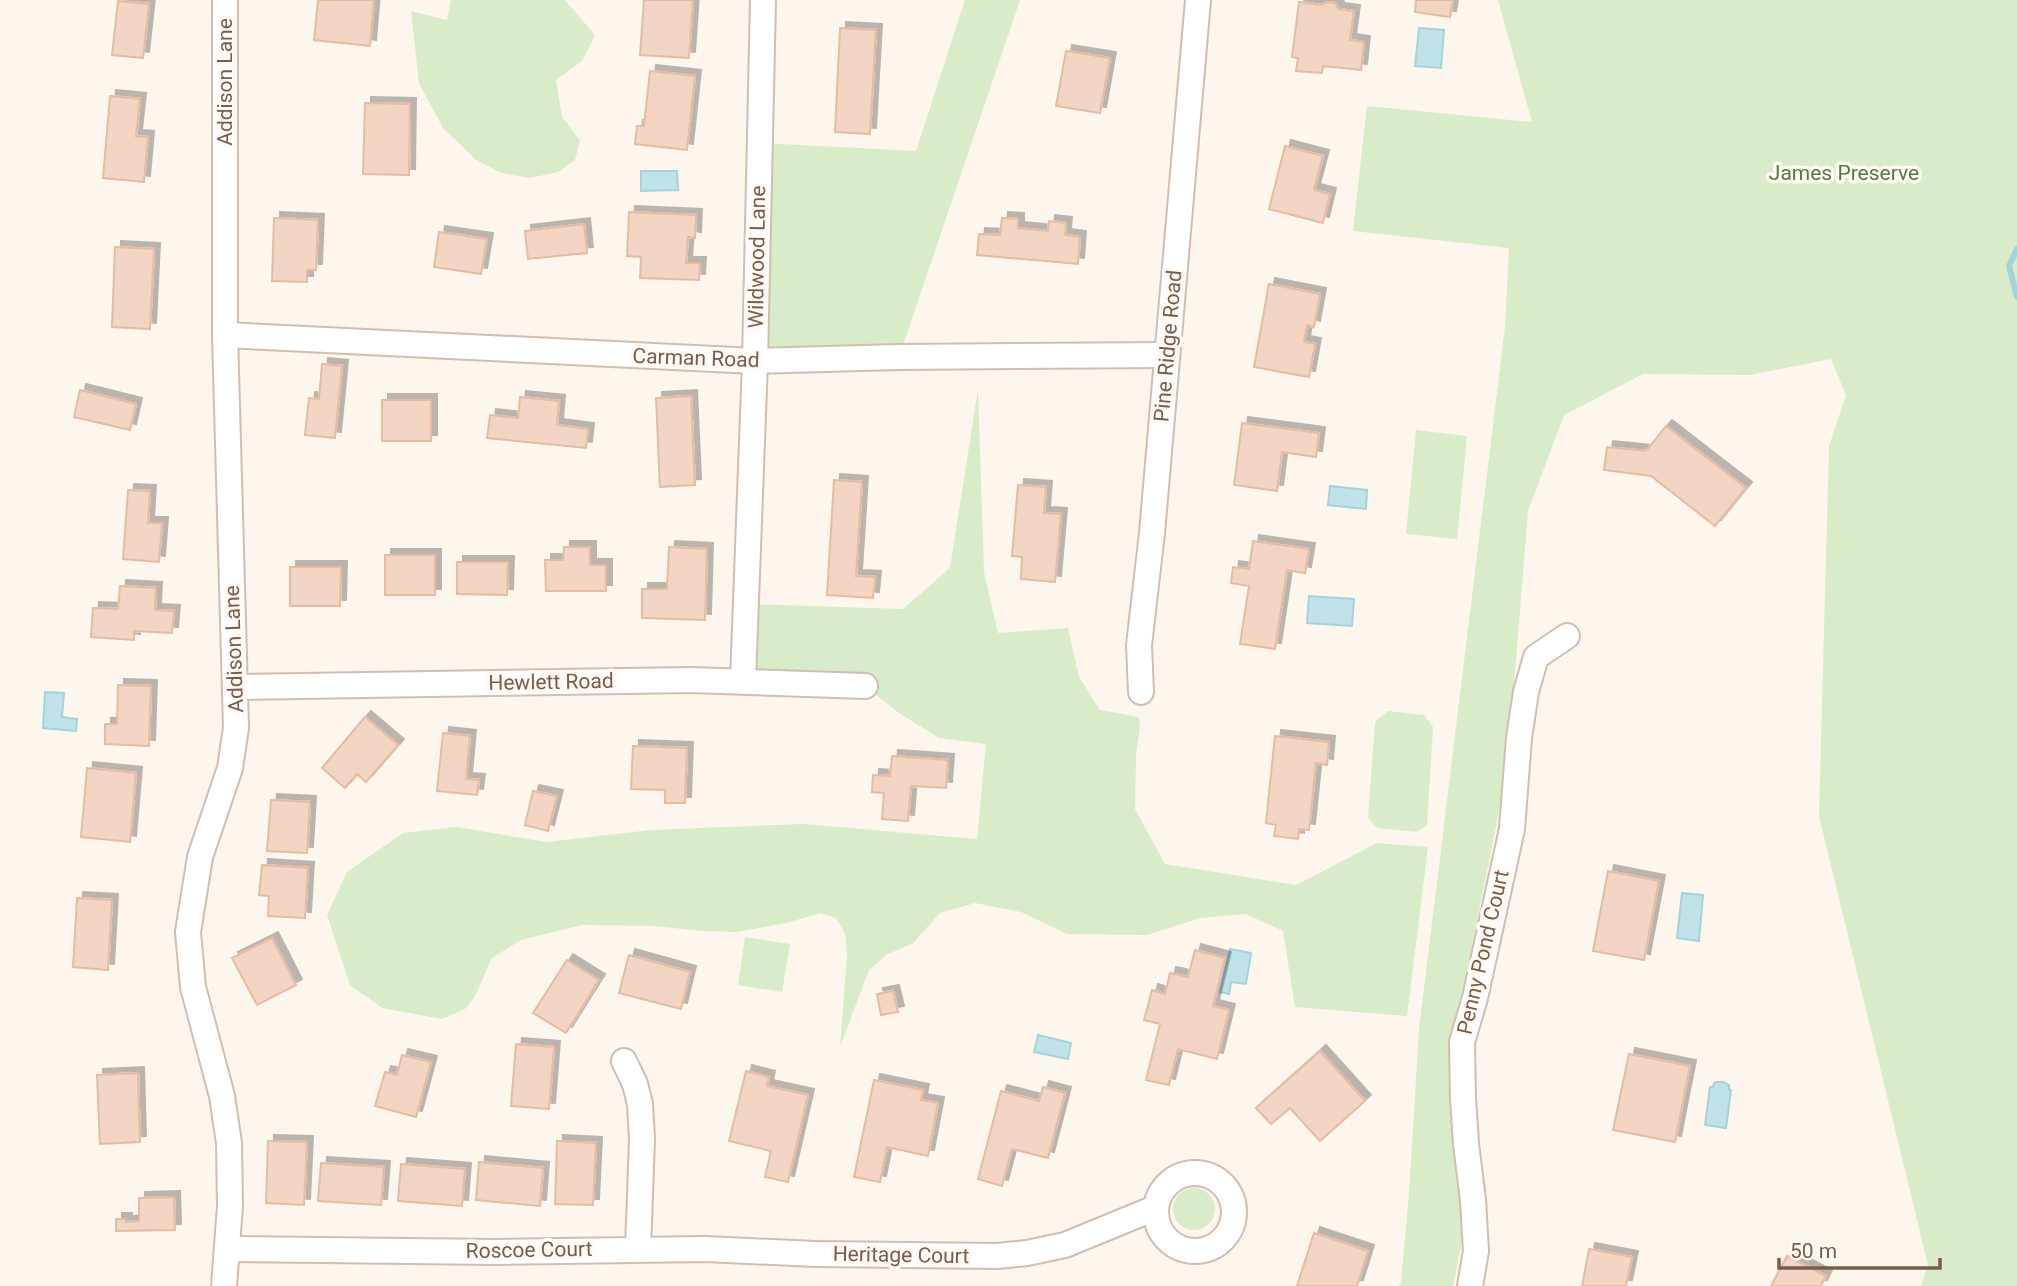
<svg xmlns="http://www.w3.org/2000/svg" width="2017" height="1286" viewBox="0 0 2017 1286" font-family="Roboto,sans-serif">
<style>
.green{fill:#d8ecc9}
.water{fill:#bfe3e8;stroke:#a5d3da;stroke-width:2}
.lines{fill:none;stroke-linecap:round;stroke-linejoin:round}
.stream{stroke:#a5d3da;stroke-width:6}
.building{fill:#f3d5c3;stroke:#e6bba3;stroke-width:2;filter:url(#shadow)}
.street-casing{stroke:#d1beb0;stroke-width:28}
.street{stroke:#fff;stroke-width:24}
.labels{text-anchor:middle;stroke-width:7;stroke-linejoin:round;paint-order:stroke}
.street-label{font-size:21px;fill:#7a5c4d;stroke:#fffaf3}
.park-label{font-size:21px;fill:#537a41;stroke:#fffaf3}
</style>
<defs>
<filter id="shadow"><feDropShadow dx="6" dy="-6" stdDeviation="0" flood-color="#0004"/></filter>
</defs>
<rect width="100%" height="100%" fill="#fdf6ec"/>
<g class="green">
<path d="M451 0H565L595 35 582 61 556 80 562 117 580 140 575 160 558 172 530 178 501 173 475 159 443 128 419 83 411 11 447 20Z"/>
<path d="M965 0H1020L899 357 755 361 760 143 916 151Z"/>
<path d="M1498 0H2017V1286H1921L1928 1265 1819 816 1829 446 1846 395 1831 359 1750 375 1643 374 1564 415 1528 511 1507 772 1452 1046 1463 1237 1453 1286H1399L1401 1282 1409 1194 1419 1029 1505 327 1509 248 1353 231 1367 106 1532 122Z"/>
<path d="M978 389 984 572 998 633 1068 628 1079 677 1100 710 1139 717 1140 726 1136 755 1135 809 1165 864 1296 885 1377 843 1428 847 1407 1016 1295 1007 1283 931 1246 914 1200 918 1147 935 1067 934 1021 912 975 903 940 913 913 943 886 955 869 970 840 1047 847 954 845 933 836 918 821 913 786 923 737 932 702 931 654 926 582 925 521 940 492 958 474 998 465 1009 442 1019 382 1008 350 985 327 915 347 872 403 833 456 827 546 842 651 830 803 824 977 839 986 744 939 738 899 713 865 686 743 681 746 604 903 609 950 568Z"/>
<path d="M1416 430 1467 436 1457 539 1406 534Z"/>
<path d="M1388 711 1424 715 1433 727 1427 825 1417 832 1377 828 1368 818 1375 722Z"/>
<path d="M745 937 790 944 782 992 738 985Z"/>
<circle cx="1194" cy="1209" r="21"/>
</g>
<g class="water">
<path d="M1419 28 1444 30 1441 68 1415 66Z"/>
<path d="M677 171 678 190 641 191V171Z"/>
<path d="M1330 486 1367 490 1366 509 1328 505Z"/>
<path d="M1309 596 1354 599 1352 626 1307 623Z"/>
<path d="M45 692 64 693 62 717 77 719 76 731 43 728Z"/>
<path d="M1682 893 1703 895 1699 941 1677 938Z"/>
<path d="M1230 949 1251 953 1246 984 1231 982 1229 994 1220 992Z"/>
<path d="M1038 1035 1071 1043 1068 1059 1034 1052Z"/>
<path d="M1717 1082H1723L1729 1085V1089L1731 1090 1726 1128 1705 1125 1710 1087H1713L1714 1083Z"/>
</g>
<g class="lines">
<path class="stream" d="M2017 249 2009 266 2017 297"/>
</g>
<g class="building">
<path d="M318 0H374L370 46 314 40Z"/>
<path d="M644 0H693L689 58 640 55Z"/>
<path d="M1416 0H1453L1450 17 1415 12Z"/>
<path d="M118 1 149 4 143 58 112 55Z"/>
<path d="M1299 2 1322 5 1327 2 1335 3 1339 9 1354 11 1350 40 1364 42 1361 70 1323 66 1322 73 1296 71 1298 58 1292 57Z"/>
<path d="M840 28 876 30 870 134 835 132Z"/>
<path d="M1066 51 1110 58 1100 113 1056 106Z"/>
<path d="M650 71 695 76 687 150 635 144 637 126H644Z"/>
<path d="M110 96 140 99 136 136 148 137 144 182 103 178Z"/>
<path d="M365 103 410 104 409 175 363 174Z"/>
<path d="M1285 146 1323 156 1314 190 1330 194 1323 223 1269 209Z"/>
<path d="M629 212 696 215 695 238 688 237 686 263H700L699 280 640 278 641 257 627 256Z"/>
<path d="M274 218 318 220 316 270H307V282L272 281Z"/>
<path d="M1002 218 1018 219V228L1048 231 1049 221 1066 223 1065 235 1080 237 1078 264 977 255 979 234 1000 235Z"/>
<path d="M584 224 587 253 528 259 525 231Z"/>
<path d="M439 232 487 239 481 274 434 267Z"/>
<path d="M115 247 154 249 150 329 112 327Z"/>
<path d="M1269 284 1320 294 1314 327 1307 325 1304 342 1315 344 1309 377 1254 367Z"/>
<path d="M322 364 342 366 335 438 305 435 309 398 319 399Z"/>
<path d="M80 390 136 404 130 430 74 417Z"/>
<path d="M691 396 695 485 660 487 656 398Z"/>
<path d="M520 397 559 401 557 425 588 429 586 448 487 438 490 415 518 418Z"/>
<rect x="382" y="400" width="49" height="41"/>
<path d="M1242 423 1319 433 1316 457 1282 452 1277 491 1234 485Z"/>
<path d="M1666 426 1746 488 1715 526 1651 476 1604 470 1607 447 1646 451Z"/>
<path d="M834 480 862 482 856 576 875 577 873 598 827 595Z"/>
<path d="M1018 485 1046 487 1044 513 1061 514 1055 582 1021 579 1022 557 1012 556Z"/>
<path d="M128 490 150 491 148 523H162L159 562 123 559Z"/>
<path d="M1253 541 1309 549 1305 573 1287 570 1275 649 1240 644 1249 586 1231 583 1233 567 1249 569Z"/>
<path d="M564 547H590V565H606V591H546L545 560H563Z"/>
<path d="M669 547 707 549 705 620 642 618V589H667Z"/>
<rect x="385" y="555" width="50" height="40"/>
<path d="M457 562H508L507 595 457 594Z"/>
<path d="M290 567H341L340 606H290Z"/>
<path d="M120 586 156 588 155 610 174 611 172 633 134 631V640L91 637 93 608 118 609Z"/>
<path d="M118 685 151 686 149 746 105 744V724H117Z"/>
<path d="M365 717 398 745 366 782 357 774 345 788 322 768Z"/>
<path d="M443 733 470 736 466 779 479 780 477 795 437 791Z"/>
<path d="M1275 736 1329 742 1327 765 1316 763 1309 830 1299 829 1298 839 1274 836 1276 825 1266 823Z"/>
<path d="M633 746 687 748 685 803H665V790L631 789Z"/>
<path d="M892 756 948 760 946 788 911 786 908 821 882 819 884 793 872 792 873 775 890 776Z"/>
<path d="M87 768 136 773 130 842 81 837Z"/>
<path d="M533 791 557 796 548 831 525 825Z"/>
<path d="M271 800 310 802 307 853 267 851Z"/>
<path d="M262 865 308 868 305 918 268 916 269 896 259 895Z"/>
<path d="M1608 871 1659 881 1644 960 1593 951Z"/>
<path d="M77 898 112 900 108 970 73 967Z"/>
<path d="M272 938 296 985 257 1005 232 958Z"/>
<path d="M1195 950 1225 958 1213 1006 1229 1010 1217 1059 1178 1049 1169 1085 1146 1080 1160 1024 1144 1020 1152 990 1165 994 1170 973 1188 977Z"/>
<path d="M629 955 690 972 681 1009 619 993Z"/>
<path d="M567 960 599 980 566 1033 533 1013Z"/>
<path d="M893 991 898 1012 881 1015 877 994Z"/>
<path d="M516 1044 554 1047 549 1109 511 1106Z"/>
<path d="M1320 1051 1365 1101 1320 1141 1290 1108 1271 1124 1256 1108Z"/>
<path d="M1629 1054 1690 1066 1675 1142 1613 1130Z"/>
<path d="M402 1055 431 1062 416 1117 375 1106 385 1072 397 1075Z"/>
<path d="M746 1071 769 1077 767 1086 808 1095 788 1182 765 1177 771 1151 729 1141Z"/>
<path d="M138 1073 140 1142 100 1144 97 1075Z"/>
<path d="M874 1080 923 1090 921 1100 938 1103 928 1156 887 1147 880 1182 854 1177Z"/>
<path d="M1043 1087 1065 1093 1048 1158 1012 1149 1002 1186 978 1179 1001 1091 1039 1101Z"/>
<path d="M268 1141 307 1142 304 1205 266 1203Z"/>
<path d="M557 1141 596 1143 593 1205 555 1204Z"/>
<path d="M479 1162 543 1168 540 1206 476 1200Z"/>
<path d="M321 1163 384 1167 381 1205 318 1201Z"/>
<path d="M401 1164 465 1169 462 1206 398 1201Z"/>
<path d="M174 1197 175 1230 116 1231V1219H126V1222L139 1221V1198Z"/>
<path d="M1314 1233 1368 1251 1357 1286H1297Z"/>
<path d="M1589 1249 1632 1257 1626 1286H1582Z"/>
<path d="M1787 1256 1826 1276 1821 1286H1771Z"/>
</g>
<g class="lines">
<g class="street-casing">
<g id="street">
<path d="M225 335 755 361 899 357 1166 355"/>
<path d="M743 681 755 361 763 0"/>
<path d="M236 687 691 680 865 686"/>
<path d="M1141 692 1139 645 1152 533 1198 0"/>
<path d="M624 1061 635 1084 640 1104 642 1139 638 1249"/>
<circle cx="1195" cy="1212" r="39"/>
<path d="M228 1249 496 1252 705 1249 815 1254 997 1256 1027 1253 1065 1245 1155 1208"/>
<path d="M224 1286 230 1206 229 1143 222 1096 193 987 188 932 200 857 230 768 236 728 225 335V0"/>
<path d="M1470 1286 1476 1251 1473 1200 1466 1144 1463 1098 1462 1042 1475 998 1512 829 1519 738 1526 692 1536 657 1567 636"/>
</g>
</g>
<use href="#street" class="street"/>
</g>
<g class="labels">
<g class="street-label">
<text transform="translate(225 82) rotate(-90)" y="7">Addison Lane</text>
<text transform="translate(757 257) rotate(-89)" y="7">Wildwood Lane</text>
<text transform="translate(1168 346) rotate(-85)" y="7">Pine Ridge Road</text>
<text transform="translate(696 358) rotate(2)" y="7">Carman Road</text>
<text transform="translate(234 649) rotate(-92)" y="7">Addison Lane</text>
<text transform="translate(551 682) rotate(-1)" y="7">Hewlett Road</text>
<text transform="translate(1483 952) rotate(-77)" y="7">Penny Pond Court</text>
<text transform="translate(529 1250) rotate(-1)" y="7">Roscoe Court</text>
<text transform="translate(901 1255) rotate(1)" y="7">Heritage Court</text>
</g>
<g class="park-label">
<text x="1844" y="180">James Preserve</text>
</g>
</g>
<path d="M1779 1258v10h161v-10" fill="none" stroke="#7a5c4d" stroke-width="3.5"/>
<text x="1790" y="1258" font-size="21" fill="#7a5c4d" stroke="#fffaf3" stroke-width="5" paint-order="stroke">50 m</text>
</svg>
